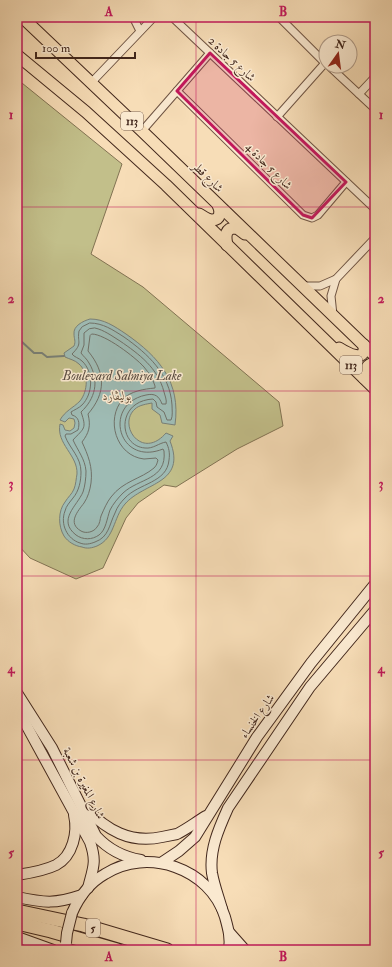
<svg xmlns="http://www.w3.org/2000/svg" width="392" height="967" viewBox="0 0 392 967" font-family="'IM FELL Double Pica',Amiri,serif">
<style>
.green{fill:#c2bf8a;stroke:#827353}
.water{fill:#9ebbb4;stroke:#798077}
.lines{fill:none;stroke-linecap:round;stroke-linejoin:round}
.shore{stroke:#707168;stroke-width:1}
.stream{stroke:#798077;stroke-width:2}
.street-casing{stroke:#6f5443;stroke-width:9}
.secondary-casing{stroke:#42271c;stroke-width:12}
.primary-casing{stroke:#42271c;stroke-width:13}
.highway-casing{stroke:#42271c;stroke-width:15}
.street{stroke:#fae9d0;stroke-width:7}
.secondary{stroke:#fae9d0;stroke-width:10}
.primary{stroke:#f7ddb7;stroke-width:11}
.highway{stroke:#f7ddb7;stroke-width:13}
.secondary-bridge-casing{stroke:#42271c;stroke-width:12;stroke-linecap:butt}
.secondary-bridge{stroke:#fae9d0;stroke-width:10}
.marked{fill:#c2185b;fill-opacity:0.2;stroke:#c2185b;stroke-width:3;stroke-linejoin:round}
.grid{fill:none;stroke:#c2185b;stroke-width:1;stroke-opacity:0.55}
.labels{text-anchor:middle;stroke-width:3;stroke-linejoin:round;paint-order:stroke}
.shield{fill:#fae9d0;stroke:#796152;stroke-width:1}
.shield-label{font-size:11px;font-weight:bold;fill:#42271c}
.street-label{font-size:12px;fill:#42271c;stroke:#fae9d0}
.park-label{font-size:12px;font-style:italic;fill:#624d38;stroke:#fae9d0}
.water-label{font-size:13px;font-style:italic;fill:#594c42;stroke:#fae9d0}
.neatline{fill:none;stroke:#c2185b;stroke-width:1.5}
.grid-label{font-size:13px;text-anchor:middle;font-weight:bold;fill:#c2185b}
</style>
<rect width="100%" height="100%" fill="#f7ddb7"/>
<filter id="stains"><feTurbulence type="fractalNoise" baseFrequency=".005" numOctaves="4"/><feColorMatrix values="0 0 0 0 .2 0 0 0 0 .09 0 0 0 0 .02 0 0 0 .5 -.17"/></filter>
<radialGradient id="worn" r=".72"><stop offset=".6" stop-color="#630" stop-opacity="0"/><stop offset="1" stop-color="#630" stop-opacity=".3"/></radialGradient>
<path class="green" d="M17 79 122 164 91 254 143 287 279 402 283 426 237 449 176 487 164 485 138 503 126 518 103 568 76 579 30 558 17 544Z"/>
<path class="water" d="M90 319C104 319 114 326 126 334 159 357 181 382 175 425L162 423 160 415 152 409V403C147 404 139 405 135 409 117 425 142 461 166 433L173 436 170 441C187 484 144 482 125 504 113 518 115 538 97 546 92 548 87 549 82 547 75 546 68 542 64 536 58 526 58 511 65 502 68 497 72 494 74 489 76 484 76 479 77 474 78 455 56 444 60 424L63 425 65 430 70 431 74 428 75 423 74 419 69 418 65 422 60 420C65 411 73 408 80 401 88 391 89 373 79 364 75 360 69 359 65 357L64 353 74 346C76 341 74 339 74 334 73 326 83 321 90 319Z"/>
<g class="lines">
<g class="shore">
<path d="M90 323C103 323 113 330 124 337 148 354 170 374 172 405 172 410 173 416 171 420H167L164 412 157 407 156 402 153 399C116 401 118 446 145 448 153 449 159 443 166 442 169 448 170 453 169 460 167 483 139 483 125 498 121 502 117 507 115 513 109 525 109 537 95 542 90 544 85 545 80 543 67 539 60 524 65 511 66 506 70 502 73 498 79 491 81 481 81 472 81 457 70 449 65 436L66 434H71L78 430C80 423 79 417 72 415L71 412C74 410 79 408 82 405 93 394 94 372 82 361 79 358 74 357 72 354 83 343 77 343 79 331L82 327Z"/>
<path d="M95 328C104 330 112 336 120 341 139 354 158 368 164 392 165 396 167 400 166 404H162C159 396 155 393 146 395 102 404 118 467 163 449L164 451C167 480 139 478 123 493 118 498 113 504 110 510 107 518 106 530 99 535 92 540 83 540 76 535 57 520 77 506 83 492 85 486 86 478 86 471 85 459 78 451 73 440 84 428 87 429 81 412 95 399 100 381 89 363 87 359 83 356 81 353L84 345V333L89 329Z"/>
<path d="M92 334C105 334 135 357 144 367 149 373 153 379 155 386V388C144 389 131 391 123 399 105 419 116 456 144 459 148 459 152 458 156 458L158 460C157 463 157 465 154 468 141 479 123 481 111 497 107 502 104 509 101 516 100 519 100 524 97 527 94 532 86 534 81 531 67 523 78 511 84 503 88 497 90 490 91 483 93 467 88 455 82 442 89 433 91 426 88 414 106 393 106 373 88 351L90 336Z"/>
</g>
<path class="stream" d="M17 333 21 341 34 353H42L47 357 64 356"/>
<g class="street-casing">
<g id="street">
<path d="M133 17 140 31"/>
<path d="M172 17 375 209"/>
<path d="M279 17 326 64"/>
<path d="M329 66 375 109"/>
<path d="M91 83 154 17"/>
<path d="M177 91 303 215 312 218 318 215 346 182"/>
<path d="M359 94 375 77"/>
<path d="M277 117 325 63"/>
<path d="M142 131 210 53"/>
<path d="M302 286H320L336 279 375 238"/>
<path d="M333 315 331 296 336 279"/>
</g>
</g>
<g class="secondary-casing">
<g id="secondary">
<path d="M17 693 52 748 96 836C108 849 123 857 141 860"/>
<path d="M17 710 24 721 90 842C97 862 93 868 88 888"/>
<path d="M85 808C107 830 130 844 162 837 167 836 172 835 177 834 187 829 196 822 206 816"/>
<path d="M161 863 179 851 195 837 257 737 311 663 375 584"/>
<path d="M17 875C30 873 44 871 56 865 73 856 78 832 74 815"/>
<path d="M17 897C45 903 55 904 82 895"/>
<path d="M222 909C219 898 214 885 212 873 209 850 219 828 228 808L310 687 375 610"/>
<path d="M72 913C79 897 89 883 105 874 147 847 210 868 225 917 228 928 231 938 229 950"/>
<path d="M229 932 245 950"/>
<path d="M17 937 53 950"/>
</g>
</g>
<g class="primary-casing">
<g id="primary">
<path d="M22 17 142 131 375 356"/>
<path d="M17 55 86 112 166 185 375 389"/>
<path d="M199 214C203 216 207 220 212 220 221 220 221 211 218 205"/>
<path d="M227 245C225 236 225 227 237 228L245 234"/>
<path d="M339 348C347 353 366 364 364 345"/>
<path d="M364 378C365 370 366 364 375 363"/>
</g>
</g>
<g class="highway-casing">
<g id="highway">
<path d="M17 911 83 925 167 950"/>
<path d="M17 923 51 931 117 950"/>
</g>
</g>
<use href="#street" class="street"/>
<use href="#secondary" class="secondary"/>
<use href="#primary" class="primary"/>
<use href="#highway" class="highway"/>
<g class="secondary-bridge-casing">
<path id="secondary-bridge" d="M66 943 67 933 72 913"/>
</g>
<use href="#secondary-bridge" class="secondary-bridge"/>
</g>
<path class="marked" d="M210 53 346 182 312 218 303 215 177 91Z"/>
<path class="grid" d="M196 17V950M17 207H375M17 391H375M17 576H375M17 760H375"/>
<g class="labels">
<g class="shield">
<rect x="121" y="112" width="22" height="18" rx="3"/>
<rect x="340" y="356" width="22" height="18" rx="3"/>
<rect x="86" y="919" width="14" height="18" rx="3"/>
</g>
<g class="shield-label">
<text x="132" y="125">113</text>
<text x="351" y="369">113</text>
<text x="93" y="932">5</text>
</g>
<g class="street-label">
<text transform="translate(232 59) rotate(43)" y="4">شارع 5 جادة 2</text>
<text transform="translate(269 166) rotate(45)" y="4">شارع 5 جادة 4</text>
<text transform="translate(208 177) rotate(44)" y="4">شارع قطر</text>
<text transform="translate(257 716) rotate(-55)" y="4">شارع الخنساء</text>
<text transform="translate(84 783) rotate(63)" y="4">شارع المغيرة بن شعبة</text>
</g>
<g class="park-label">
<text x="117" y="400">بوليڤارد</text>
</g>
<g class="water-label">
<text x="122" y="380">Boulevard Salmiya Lake</text>
</g>
</g>
<rect width="392" height="967" fill="none" stroke="#f7ddb7" stroke-width="44"/>
<g transform="translate(338 54) rotate(14)"><circle r="19" fill="#fae9d0" stroke="#b09b88"/>
<path d="M0-3L7 15L0 10L-7 15Z" fill="#8f2418"/>
<text y="-6" font-size="11" font-weight="bold" text-anchor="middle" fill="#42271c">N</text>
</g>
<path d="M36 52v6h99v-6" fill="none" stroke="#42271c" stroke-width="2"/>
<text x="42" y="52" font-size="12" fill="#42271c" stroke="#fae9d0" stroke-width="3" paint-order="stroke">100 m</text>
<rect x="22" y="22" width="348" height="923" class="neatline"/>
<g class="grid-label">
<text x="109" y="16">A</text>
<text x="283" y="16">B</text>
<text x="11" y="119">1</text>
<text x="381" y="119">1</text>
<text x="11" y="303">2</text>
<text x="381" y="303">2</text>
<text x="11" y="488">3</text>
<text x="381" y="488">3</text>
<text x="11" y="673">4</text>
<text x="381" y="673">4</text>
<text x="11" y="857">5</text>
<text x="381" y="857">5</text>
<text x="109" y="961">A</text>
<text x="283" y="961">B</text>
</g>
<rect width="100%" height="100%" filter="url(#stains)"/>
<rect width="100%" height="100%" fill="url(#worn)"/>
</svg>
